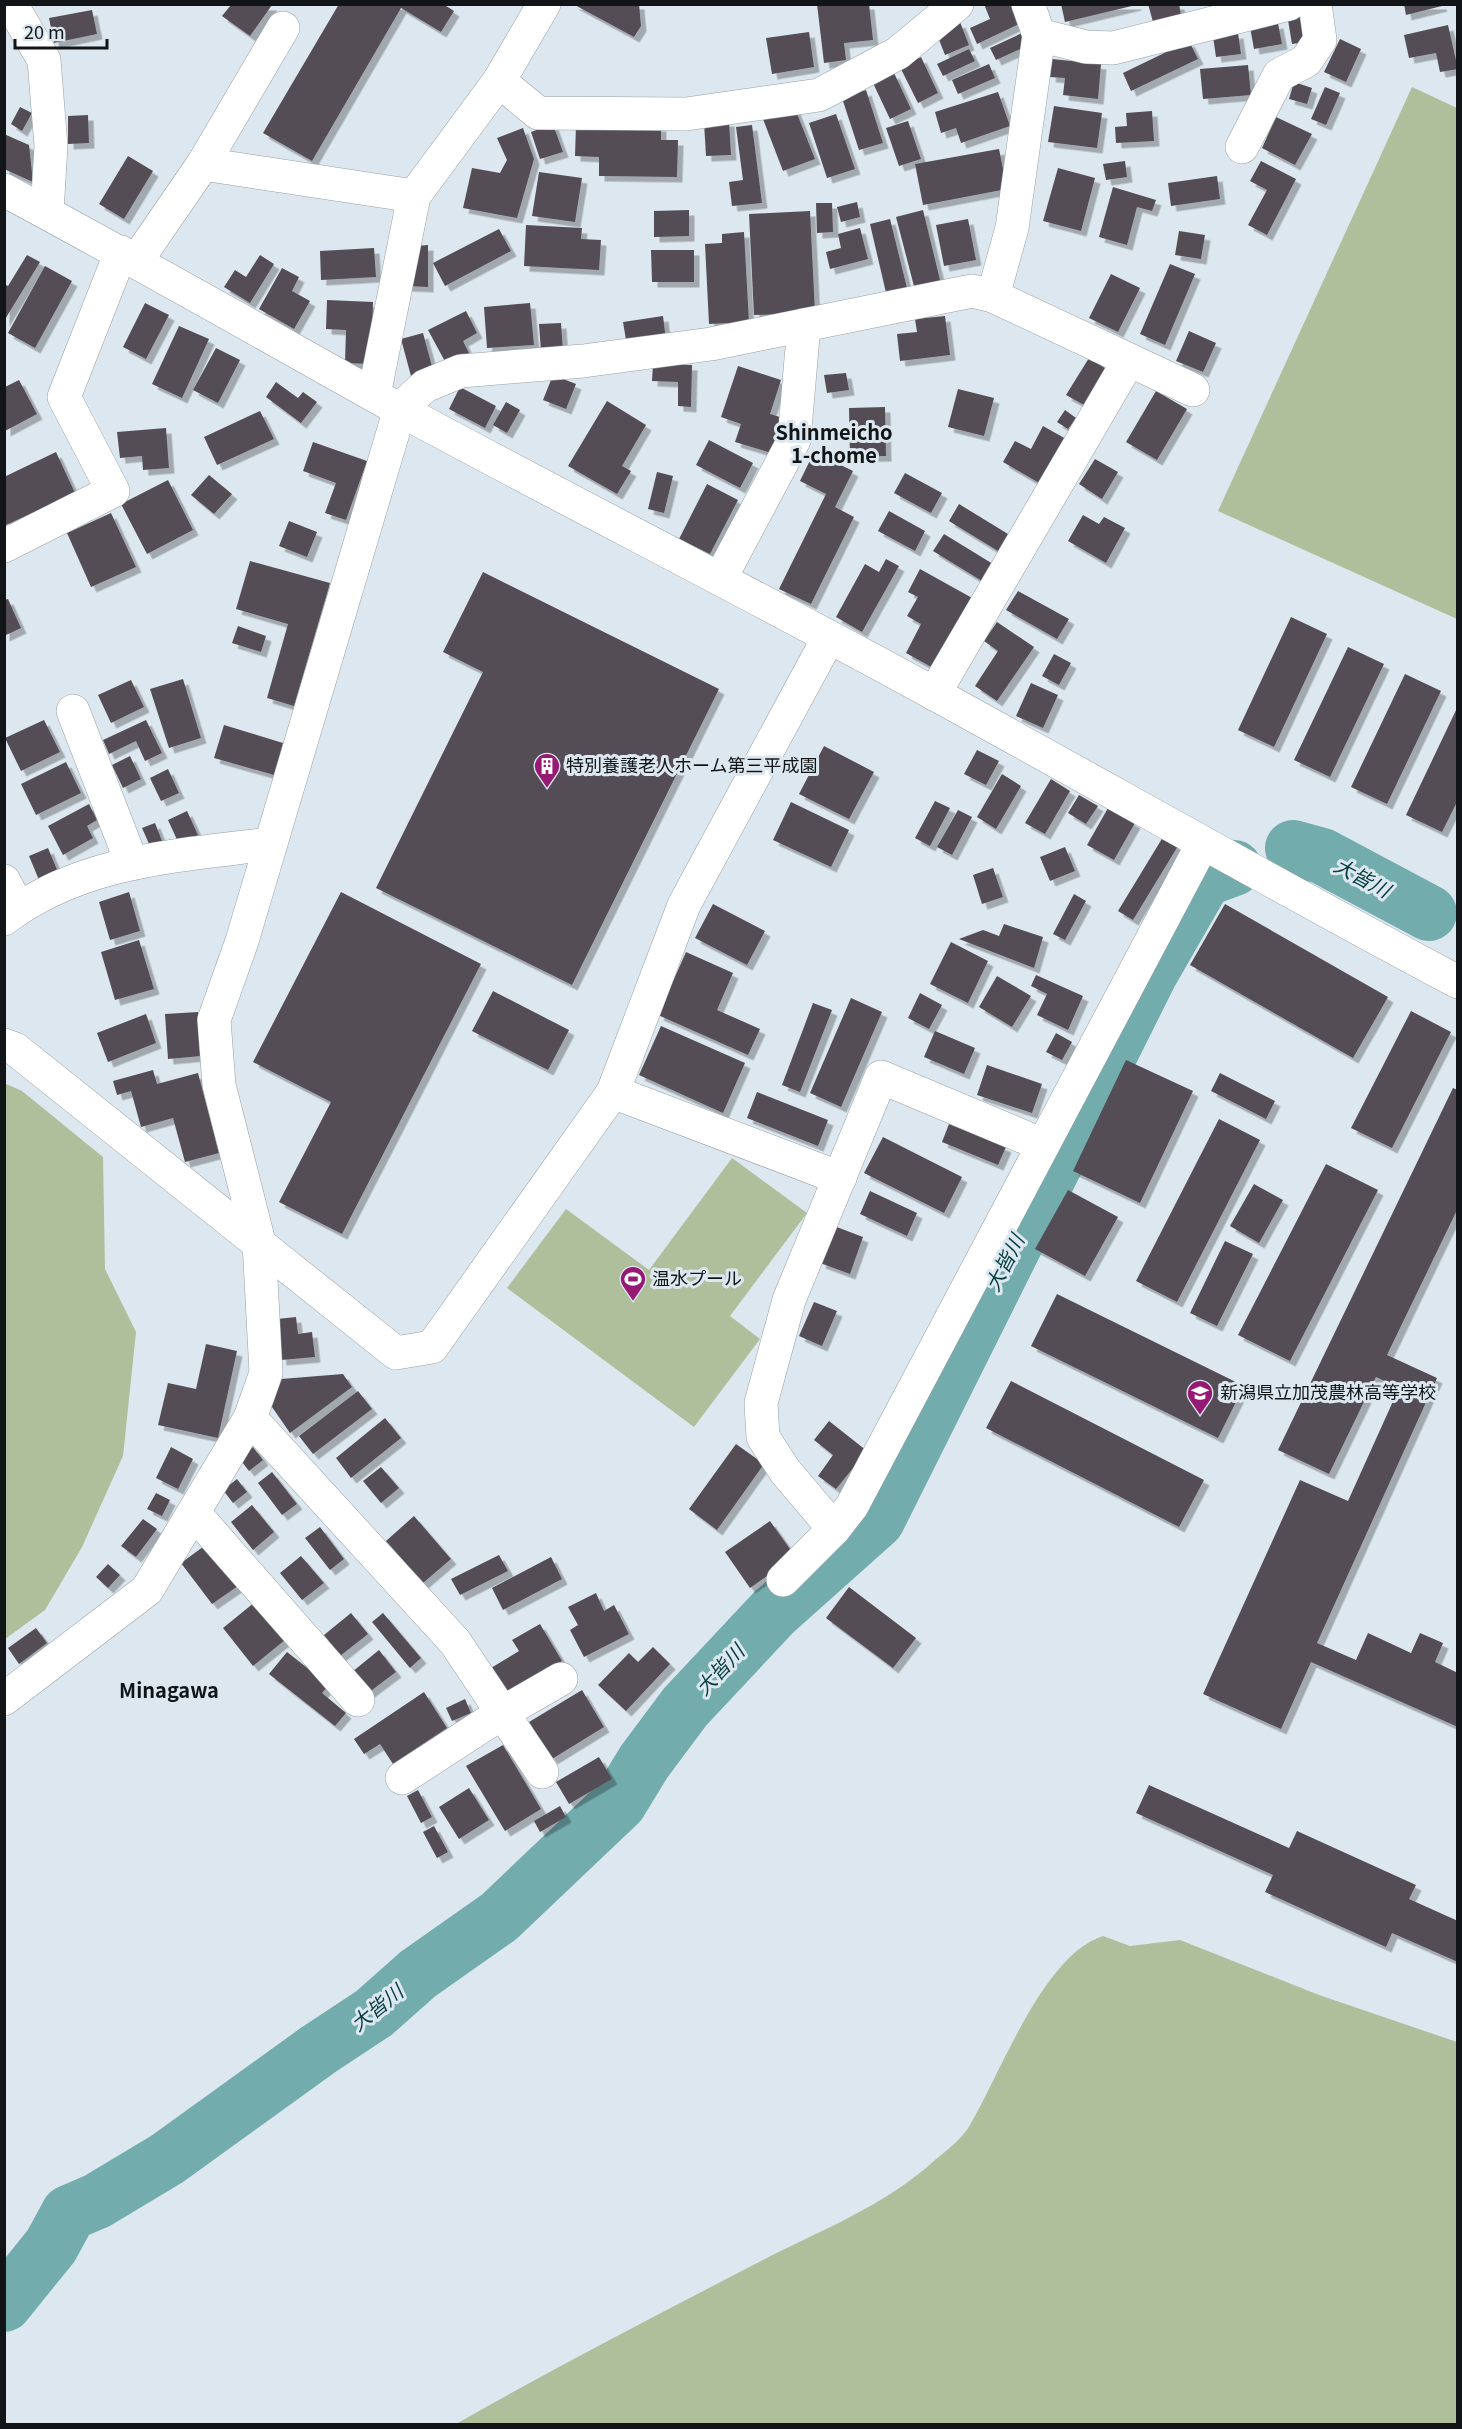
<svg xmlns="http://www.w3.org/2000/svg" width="1462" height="2429" viewBox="0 0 1462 2429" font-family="Georgia,'Noto Sans JP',serif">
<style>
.green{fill:#afbf9c}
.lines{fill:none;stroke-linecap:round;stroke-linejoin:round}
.river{stroke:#72acad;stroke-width:56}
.building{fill:#554d54;filter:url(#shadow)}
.minor-casing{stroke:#96a0a8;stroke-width:34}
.minor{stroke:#fff;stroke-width:33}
.labels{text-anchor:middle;stroke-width:6;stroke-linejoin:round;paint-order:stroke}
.poi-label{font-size:18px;fill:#111518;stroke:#dce7ef;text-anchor:start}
.neighbourhood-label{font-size:20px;font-weight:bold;fill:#111518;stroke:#dce7ef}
.water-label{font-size:20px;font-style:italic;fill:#053e3f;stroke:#dce7ef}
</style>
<defs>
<filter id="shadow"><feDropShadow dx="5.5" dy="5.5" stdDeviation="0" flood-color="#0004"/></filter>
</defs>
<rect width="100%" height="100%" fill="#dce7ef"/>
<g class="green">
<path d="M1412 87 1457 108V619L1218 511Z"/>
<path d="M4 1083 22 1091 103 1157 105 1269 136 1332 123 1456 82 1547 45 1610 5 1639Z"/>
<path d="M732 1158 807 1213 730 1316 760 1339 694 1427 507 1288 566 1209 649 1270Z"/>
<path d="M1103 1936 1130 1946 1180 1940 1319 1995 1457 2042V2424H456C556 2367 657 2315 759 2262 819 2231 885 2206 935 2160 947 2150 963 2138 970 2125 1001 2073 1043 1955 1103 1936Z"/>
</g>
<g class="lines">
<g class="river">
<path d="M1293 848 1322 856 1429 913"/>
<path d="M4 2304 51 2246 69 2213 97 2201 167 2159 318 2050 374 2013 418 1974 499 1917 619 1803 644 1762 685 1707 774 1612 877 1520 1150 973 1204 879 1234 868"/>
</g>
</g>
<g class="building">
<path d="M339 4H443L454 11 441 32 401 8 312 161 263 133Z"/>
<path d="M573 4H639L641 26 634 37Z"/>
<path d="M817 4H869L873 40 844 43 846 60 824 63Z"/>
<path d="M984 4H1014L1023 22 977 44 970 28 990 19Z"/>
<path d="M1061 4H1136V5L1065 22Z"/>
<path d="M1148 4H1179L1181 15 1153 22Z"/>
<path d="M1404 4H1441L1442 6 1406 15Z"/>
<path d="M231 5H272L250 36 222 16Z"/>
<path d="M92 10 97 34 54 43 49 18Z"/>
<path d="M1300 17 1305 42 1292 44 1288 20Z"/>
<path d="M960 22 969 45 945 55 936 32Z"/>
<path d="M1278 23 1282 44 1254 49 1250 27Z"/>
<path d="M1448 25 1458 69 1440 72 1436 53 1409 58 1404 35Z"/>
<path d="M809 32 814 67 772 74 766 38Z"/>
<path d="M1022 33 1027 46 996 60 990 48Z"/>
<path d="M1238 33 1241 54 1216 57 1213 36Z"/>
<path d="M1340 39 1361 49 1346 82 1324 72Z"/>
<path d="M1189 41 1198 59 1131 91 1123 73Z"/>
<path d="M969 49 975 61 943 76 937 64Z"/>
<path d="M921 57 938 93 918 103 900 67Z"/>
<path d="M1052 59 1101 64 1098 99 1063 95 1065 78 1050 77Z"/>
<path d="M989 64 995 78 958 94 952 80Z"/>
<path d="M1248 65 1251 95 1203 99 1200 69Z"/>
<path d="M894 73 911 109 890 119 873 83Z"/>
<path d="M1294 82 1312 88 1307 104 1289 99Z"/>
<path d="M1325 87 1340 93 1326 125 1311 119Z"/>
<path d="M866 90 883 143 859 150 842 98Z"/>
<path d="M998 92 1010 126 961 143 956 128 941 133 935 112Z"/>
<path d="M794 106 815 159 783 171 763 119Z"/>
<path d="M1054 106 1102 113 1097 148 1048 142Z"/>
<path d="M20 107 32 113 22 131 11 124Z"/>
<path d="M1152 111 1154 141 1116 143 1115 127 1127 126 1126 113Z"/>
<path d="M836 114 855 169 827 178 809 123Z"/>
<path d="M88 115 89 143 68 144V116Z"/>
<path d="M1276 117 1312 134 1295 165 1262 148Z"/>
<path d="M729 121 731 155 706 156 704 122Z"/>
<path d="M908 121 921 159 899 166 886 128Z"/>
<path d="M553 124 563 152 540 159 531 132Z"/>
<path d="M576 125 661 126V140H678L677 177 599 176V157L575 156Z"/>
<path d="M752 125 762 203 732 206 729 182 743 180 736 127Z"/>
<path d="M523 128 534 159 517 218 463 208 472 168 500 173 507 160 497 138Z"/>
<path d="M4 134 29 145 33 182 4 169Z"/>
<path d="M999 149 1007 189 923 205 915 164Z"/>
<path d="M128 156 153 171 124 219 99 204Z"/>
<path d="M1125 161 1127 177 1106 180 1103 164Z"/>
<path d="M1261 161 1296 179 1267 235 1248 225 1267 190 1250 181Z"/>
<path d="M1058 168 1095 178 1081 231 1043 221Z"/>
<path d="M539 172 582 178 575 222 532 216Z"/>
<path d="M1217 176 1220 199 1171 206 1168 183Z"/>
<path d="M1113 187 1156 200 1152 211 1137 207 1127 245 1099 237Z"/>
<path d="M857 202 860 217 841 222 837 207Z"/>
<path d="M816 203H832L833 232 817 233Z"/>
<path d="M689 210V236L654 237V211Z"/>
<path d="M923 210 941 284 915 290 896 217Z"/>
<path d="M810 211 815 313 754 315 749 214Z"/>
<path d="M890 219 908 292 887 297 870 224Z"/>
<path d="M968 219 976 260 944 266 936 225Z"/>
<path d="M526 225 582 228 581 239 601 240 599 270 524 266Z"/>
<path d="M860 228 868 259 830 269 826 252 841 248 838 234Z"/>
<path d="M499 229 511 251 445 286 433 263Z"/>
<path d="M1179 231 1205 235 1201 259 1175 255Z"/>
<path d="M744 232 749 322 709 324 705 244 722 243V234Z"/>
<path d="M428 245V287L406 286 416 246Z"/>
<path d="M374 248 376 277 321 280 320 251Z"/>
<path d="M651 250H694V282H652Z"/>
<path d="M27 255 40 262 4 321V284L8 286Z"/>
<path d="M260 255 274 264 250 303 224 287 235 270 246 277Z"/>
<path d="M1170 264 1195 274 1165 345 1140 334Z"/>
<path d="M45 266 72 281 35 348 8 333Z"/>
<path d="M282 268 299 277 292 291 310 301 294 329 259 309Z"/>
<path d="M1111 274 1140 288 1118 332 1089 318Z"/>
<path d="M327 300 373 302 371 364 345 363 346 330 326 329Z"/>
<path d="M145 303 169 315 146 359 123 347Z"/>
<path d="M530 303 534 345 487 348 484 307Z"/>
<path d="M466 311 477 333 463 341 470 355 448 367 428 330Z"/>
<path d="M663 316 666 340 627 346 623 322Z"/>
<path d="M945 316 950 355 900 361 897 334 917 332 915 319Z"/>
<path d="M561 323 563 351 541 352 539 324Z"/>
<path d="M179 326 209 339 182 398 152 384Z"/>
<path d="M1189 331 1216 343 1203 372 1176 361Z"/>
<path d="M423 333 433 370 411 376 401 339Z"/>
<path d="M216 348 240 360 218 403 193 390Z"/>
<path d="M1089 358 1108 370 1086 406 1066 395Z"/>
<path d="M653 364 692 365 691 407 678 406V382L652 381Z"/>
<path d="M738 366 781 380 770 414 783 418 771 453 735 442 741 424 721 417Z"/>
<path d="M846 373 849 390 827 393 824 375Z"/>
<path d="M553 375 576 384 566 409 543 400Z"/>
<path d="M19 380 37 414 5 431V387Z"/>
<path d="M276 382 298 398 303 392 317 402 301 423 266 397Z"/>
<path d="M460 387 496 406 485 428 449 409Z"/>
<path d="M958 389 994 398 984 436 948 427Z"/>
<path d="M1156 391 1187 409 1157 460 1126 442Z"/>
<path d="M607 401 646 425 622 466 631 471 617 494 568 466Z"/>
<path d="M506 402 520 410 507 433 493 425Z"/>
<path d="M885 407 886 456 850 457 849 408Z"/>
<path d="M1065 410 1076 418 1068 429 1057 422Z"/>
<path d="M260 411 274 439 217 465 204 437Z"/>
<path d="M1043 426 1066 439 1041 484 1003 462 1015 441 1031 449Z"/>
<path d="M166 428 169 468 143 470 142 456 120 458 117 432Z"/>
<path d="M709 440 753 463 740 488 696 465Z"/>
<path d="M313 442 367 461 346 520 325 513 336 483 303 471Z"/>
<path d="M56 452 75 493 4 526V477Z"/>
<path d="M814 452 853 471 835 507 854 517 811 604 779 589 826 494 800 481Z"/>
<path d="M1095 459 1118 472 1102 499 1079 484Z"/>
<path d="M657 472 673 476 664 513 648 509Z"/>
<path d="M905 473 942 493 931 513 894 493Z"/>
<path d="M209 475 232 494 214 514 191 495Z"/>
<path d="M168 480 193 530 147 554 121 504Z"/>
<path d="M707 484 738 500 710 554 679 539Z"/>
<path d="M959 504 1008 534 998 551 949 521Z"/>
<path d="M889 511 925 531 915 551 878 531Z"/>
<path d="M111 513 136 567 91 587 67 533Z"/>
<path d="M1083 515 1099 524 1104 517 1125 528 1106 563 1068 541Z"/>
<path d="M289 521 317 532 307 557 279 546Z"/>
<path d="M944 534 993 564 982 581 933 551Z"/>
<path d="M886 559 899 566 862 632 836 617 865 564 879 572Z"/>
<path d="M250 561 330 583 294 706 267 698 288 624 236 609Z"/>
<path d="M920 569 974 599 935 669 906 653 921 624 907 616 918 597 908 592Z"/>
<path d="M483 572 719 689 572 985 376 888 483 672 443 652Z"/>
<path d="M1018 591 1069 619 1057 639 1006 610Z"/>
<path d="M8 599 21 628 4 636V600Z"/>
<path d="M1291 617 1327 634 1274 747 1238 730Z"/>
<path d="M997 622 1034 647 997 701 975 686 998 651 984 641Z"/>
<path d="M238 626 266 636 261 652 232 643Z"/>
<path d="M1348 647 1384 664 1330 777 1294 760Z"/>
<path d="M1054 654 1071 663 1059 685 1042 676Z"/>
<path d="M1405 674 1441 691 1387 804 1351 787Z"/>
<path d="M183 679 201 738 169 748 150 689Z"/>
<path d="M131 680 144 707 111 723 98 695Z"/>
<path d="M1031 683 1058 695 1043 728 1016 716Z"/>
<path d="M1458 706V800L1442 832 1406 815Z"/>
<path d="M44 720 60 752 21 771 5 738Z"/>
<path d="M146 720 162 753 145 761 136 741 109 754 103 740Z"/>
<path d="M224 725 283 743 274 775 214 758Z"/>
<path d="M824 746 874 772 849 819 799 794Z"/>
<path d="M977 750 999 761 986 785 964 774Z"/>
<path d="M130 756 141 779 123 788 112 765Z"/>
<path d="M66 762 81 793 36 815 21 784Z"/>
<path d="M168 769 179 793 161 801 150 778Z"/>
<path d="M1002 774 1021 786 996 829 977 817Z"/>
<path d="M1051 779 1070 791 1045 834 1025 823Z"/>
<path d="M1079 795 1098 806 1086 824 1068 813Z"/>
<path d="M935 801 950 808 930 846 915 838Z"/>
<path d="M791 802 849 830 831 867 773 840Z"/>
<path d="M89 804 97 820 87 826 93 838 63 855 48 826Z"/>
<path d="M1108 808 1135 823 1114 860 1087 845Z"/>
<path d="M958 810 972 817 952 855 937 847Z"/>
<path d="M187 811 198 835 179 844 168 820Z"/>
<path d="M155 823 162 841 150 846 142 828Z"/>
<path d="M1163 837 1178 846 1133 920 1118 911Z"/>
<path d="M1065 847 1075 871 1050 881 1040 857Z"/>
<path d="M48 848 58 872 39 880 29 856Z"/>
<path d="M993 868 1003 897 982 904 973 875Z"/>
<path d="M129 892 140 931 110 940 99 902Z"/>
<path d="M341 892 481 964 342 1234 279 1202 331 1102 253 1062Z"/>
<path d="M1074 894 1086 901 1065 940 1053 934Z"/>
<path d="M713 904 765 931 747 965 695 938Z"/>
<path d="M1225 904 1388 997 1353 1058 1190 965Z"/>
<path d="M1004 924 1043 937 1034 968 959 939 983 930 999 936Z"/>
<path d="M139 940 154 989 115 1000 101 952Z"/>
<path d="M951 942 988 961 968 1003 930 984Z"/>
<path d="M686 952 733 973 717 1010 760 1029 748 1055 658 1015Z"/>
<path d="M1036 975 1083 996 1068 1030 1037 1015 1047 994 1031 986Z"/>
<path d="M997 976 1031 996 1012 1027 979 1007Z"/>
<path d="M493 991 569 1030 548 1070 472 1031Z"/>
<path d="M920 993 942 1005 929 1029 908 1018Z"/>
<path d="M851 998 882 1012 841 1107 810 1093Z"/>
<path d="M813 1003 832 1010 800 1092 782 1085Z"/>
<path d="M1411 1011 1451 1032 1392 1148 1351 1128Z"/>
<path d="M198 1012 201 1056 168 1059 165 1014Z"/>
<path d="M146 1014 156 1043 108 1062 97 1033Z"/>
<path d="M661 1026 745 1063 723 1113 639 1075Z"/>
<path d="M935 1031 975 1048 964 1074 924 1057Z"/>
<path d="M1056 1033 1072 1042 1062 1060 1046 1052Z"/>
<path d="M1126 1060 1193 1091 1140 1203 1073 1171Z"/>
<path d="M987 1065 1042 1084 1032 1113 977 1095Z"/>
<path d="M153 1070 157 1084 198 1073 219 1153 185 1162 173 1118 141 1127 131 1091 117 1095 113 1081Z"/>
<path d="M1220 1073 1275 1101 1266 1119 1211 1091Z"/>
<path d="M1453 1088 1458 1090V1208L1387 1355 1437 1378 1317 1643 1356 1660 1368 1633 1411 1653 1420 1633 1443 1643 1435 1662 1458 1673V1727L1311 1662 1281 1729 1203 1694 1300 1480 1348 1501 1399 1388 1376 1377 1329 1474 1278 1450Z"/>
<path d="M757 1092 828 1120 818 1146 747 1118Z"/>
<path d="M1219 1119 1260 1140 1177 1302 1136 1281Z"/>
<path d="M949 1124 1006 1147 998 1165 942 1142Z"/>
<path d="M883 1137 962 1177 944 1213 864 1173Z"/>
<path d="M1326 1164 1378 1190 1290 1361 1238 1335Z"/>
<path d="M1254 1184 1283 1200 1259 1243 1230 1226Z"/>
<path d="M1068 1190 1118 1217 1085 1276 1035 1249Z"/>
<path d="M870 1191 917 1213 907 1236 860 1214Z"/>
<path d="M834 1226 863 1237 850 1274 820 1263Z"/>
<path d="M1225 1241 1253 1254 1217 1326 1190 1313Z"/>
<path d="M1057 1294 1244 1386 1218 1438 1031 1346Z"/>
<path d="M814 1302 837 1311 822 1346 799 1336Z"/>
<path d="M296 1317 298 1334 312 1332 315 1357 281 1360 277 1319Z"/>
<path d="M206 1344 237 1351 218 1438 158 1425 168 1383 196 1389Z"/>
<path d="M343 1374 352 1387 290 1433 270 1404 281 1379Z"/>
<path d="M1011 1381 1204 1480 1179 1527 986 1428Z"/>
<path d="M358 1391 372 1409 313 1454 299 1436Z"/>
<path d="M385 1418 401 1438 351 1478 336 1458Z"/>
<path d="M829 1421 867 1451 836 1489 818 1476 833 1455 814 1440Z"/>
<path d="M736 1444 764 1464 717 1530 689 1509Z"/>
<path d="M171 1447 193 1459 178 1489 156 1478Z"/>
<path d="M253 1447 263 1460 249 1471 239 1458Z"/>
<path d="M381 1467 399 1488 381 1503 363 1481Z"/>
<path d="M272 1472 297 1504 282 1515 258 1483Z"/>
<path d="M237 1479 247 1492 233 1503 223 1490Z"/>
<path d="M156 1493 170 1500 162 1516 147 1509Z"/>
<path d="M252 1505 274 1532 253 1550 231 1522Z"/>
<path d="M414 1516 451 1559 423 1583 386 1541Z"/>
<path d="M143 1519 157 1529 136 1557 121 1546Z"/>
<path d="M770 1521 795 1556 750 1588 725 1552Z"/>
<path d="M320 1527 344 1559 330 1570 305 1538Z"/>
<path d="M207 1544 238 1586 212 1604 181 1563Z"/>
<path d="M499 1555 508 1571 460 1595 451 1579Z"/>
<path d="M301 1556 324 1583 302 1600 280 1573Z"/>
<path d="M551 1557 562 1579 503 1610 492 1588Z"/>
<path d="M108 1564 120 1575 108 1588 96 1577Z"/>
<path d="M849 1587 916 1638 893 1668 826 1618Z"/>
<path d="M596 1593 604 1611 614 1605 629 1634 584 1657 570 1630 578 1625 568 1607Z"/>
<path d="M255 1602 285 1640 253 1666 223 1628Z"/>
<path d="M351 1613 368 1634 340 1656 324 1635Z"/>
<path d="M383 1613 421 1658 410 1668 372 1622Z"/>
<path d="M540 1624 562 1661 507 1695 491 1668 519 1651 512 1640Z"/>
<path d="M36 1628 47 1643 19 1664 8 1648Z"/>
<path d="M653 1647 670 1664 626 1711 598 1685 629 1653 638 1662Z"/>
<path d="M379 1650 396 1672 368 1693 352 1672Z"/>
<path d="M287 1652 329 1685 322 1693 346 1713 335 1726 269 1674Z"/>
<path d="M582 1690 604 1727 552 1759 529 1722Z"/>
<path d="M424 1692 447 1728 393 1764 380 1744 364 1754 354 1739Z"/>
<path d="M465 1699 471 1713 452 1721 446 1708Z"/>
<path d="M503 1745 541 1809 505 1831 466 1766Z"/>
<path d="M599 1757 612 1779 569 1804 556 1782Z"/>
<path d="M1149 1785 1289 1848 1297 1831 1416 1885 1409 1899 1458 1921V1962L1392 1933 1386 1947 1265 1892 1273 1875 1136 1813Z"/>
<path d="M469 1788 489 1820 459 1839 439 1807Z"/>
<path d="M418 1790 432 1817 421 1823 407 1796Z"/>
<path d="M560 1806 566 1817 540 1832 534 1821Z"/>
<path d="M434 1826 448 1852 437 1858 423 1832Z"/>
</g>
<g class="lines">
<g class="minor-casing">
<g id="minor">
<path d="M11 4 44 60 51 146 47 212"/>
<path d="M1039 35 1086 47 1113 48 1289 4"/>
<path d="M499 81 538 113 686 114 819 95 898 53 957 4"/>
<path d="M1242 147 1279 75 1306 61 1320 40 1315 4"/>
<path d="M203 164 414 196"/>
<path d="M4 190C139 262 271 338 404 412 580 507 758 597 933 693 1108 789 1281 888 1458 982"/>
<path d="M137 260 203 164 283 28"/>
<path d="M993 296 1012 228 1039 35 1028 4"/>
<path d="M374 395 414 196 499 81 544 4"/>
<path d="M4 546 113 491 64 397 121 252"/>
<path d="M720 579 794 440 804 325"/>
<path d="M934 694 1129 360"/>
<path d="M73 711 131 861"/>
<path d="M4 881 18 908"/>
<path d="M4 919C82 860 176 856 269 844"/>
<path d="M4 1045 15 1049 396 1353 432 1347 613 1092 684 905 829 637"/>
<path d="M613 1092 840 1178"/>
<path d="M250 1418 455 1642 542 1772"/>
<path d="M194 1513 358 1700"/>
<path d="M834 1529 785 1471 763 1437 761 1403 789 1300 881 1077 1043 1145"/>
<path d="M783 1580 834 1529 852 1506 1203 843"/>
<path d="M4 1699 147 1590 250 1418 266 1373 259 1242 219 1085 214 1020 242 941 400 409 425 386 461 371 583 361 711 344 972 291 993 296 1193 390"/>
<path d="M402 1778 502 1713 561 1679"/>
</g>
</g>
<use href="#minor" class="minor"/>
</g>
<defs>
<g id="building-pin" transform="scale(1.35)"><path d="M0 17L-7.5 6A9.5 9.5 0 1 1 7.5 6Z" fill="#961a74" stroke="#dce7ef"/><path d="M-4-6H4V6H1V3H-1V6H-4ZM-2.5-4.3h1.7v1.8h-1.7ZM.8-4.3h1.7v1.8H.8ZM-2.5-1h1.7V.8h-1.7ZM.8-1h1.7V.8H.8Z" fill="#fff"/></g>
<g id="stadium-pin" transform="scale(1.35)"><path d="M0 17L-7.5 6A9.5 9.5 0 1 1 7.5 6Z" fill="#961a74" stroke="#dce7ef"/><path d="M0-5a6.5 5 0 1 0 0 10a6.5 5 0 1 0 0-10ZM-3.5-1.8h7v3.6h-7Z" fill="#fff"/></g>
<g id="school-pin" transform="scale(1.35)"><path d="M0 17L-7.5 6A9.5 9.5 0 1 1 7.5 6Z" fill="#961a74" stroke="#dce7ef"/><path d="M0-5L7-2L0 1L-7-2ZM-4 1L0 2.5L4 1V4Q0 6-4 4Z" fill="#fff"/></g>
</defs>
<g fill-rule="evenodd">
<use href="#building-pin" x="547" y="766"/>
<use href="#stadium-pin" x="633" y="1279"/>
<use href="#school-pin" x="1200" y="1393"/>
</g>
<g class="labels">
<g class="poi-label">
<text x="566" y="772">特別養護老人ホーム第三平成園</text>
<text x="652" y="1285">温水プール</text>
<text x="1220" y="1399">新潟県立加茂農林高等学校</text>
</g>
<g class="neighbourhood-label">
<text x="834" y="440">Shinmeicho<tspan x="834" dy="23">1-chome</tspan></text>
<text x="169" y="1698">Minagawa</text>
</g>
<g class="water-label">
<text transform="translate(1362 878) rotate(28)" y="7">大皆川</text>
<text transform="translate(1005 1263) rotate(-63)" y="7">大皆川</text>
<text transform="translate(720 1670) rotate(-47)" y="7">大皆川</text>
<text transform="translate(377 2008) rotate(-39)" y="7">大皆川</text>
</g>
</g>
<rect width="1462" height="2429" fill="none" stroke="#111518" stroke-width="12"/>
<path d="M15 39v9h92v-9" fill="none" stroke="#111518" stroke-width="3"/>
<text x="24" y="39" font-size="18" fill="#111518" stroke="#dce7ef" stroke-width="4.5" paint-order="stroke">20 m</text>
</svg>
